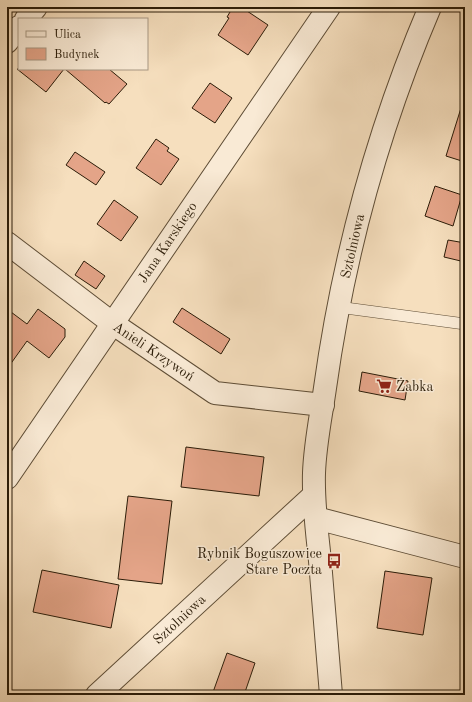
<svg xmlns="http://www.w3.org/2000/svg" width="472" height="702" viewBox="0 0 472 702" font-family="'Old Standard TT',serif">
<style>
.building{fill:#e4a488;stroke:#2b1c08}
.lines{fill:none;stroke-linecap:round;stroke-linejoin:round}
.lane-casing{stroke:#5e4d36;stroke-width:12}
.street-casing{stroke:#5e4d36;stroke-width:24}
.lane{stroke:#f9ead5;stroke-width:11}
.street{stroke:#f9ead5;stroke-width:22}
.labels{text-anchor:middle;stroke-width:3;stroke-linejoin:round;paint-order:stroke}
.street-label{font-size:14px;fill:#2b1c08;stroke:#f9ead5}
.poi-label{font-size:14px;fill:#2b1c08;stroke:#f9ead5;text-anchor:start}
</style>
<rect width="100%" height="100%" fill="#f6dfbe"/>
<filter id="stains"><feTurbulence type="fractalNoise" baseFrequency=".005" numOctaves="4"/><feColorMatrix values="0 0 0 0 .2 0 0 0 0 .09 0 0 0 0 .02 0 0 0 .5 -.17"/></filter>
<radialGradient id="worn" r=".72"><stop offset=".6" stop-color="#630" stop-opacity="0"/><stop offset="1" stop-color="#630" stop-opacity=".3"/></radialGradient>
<g class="building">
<path d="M233 7H241L268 25 248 55 218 35 229 18 227 17Z"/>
<path d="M17 69H64L46 92Z"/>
<path d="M65 69H109L127 84 109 104 106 102 105 103Z"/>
<path d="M210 83 232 98 215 123 192 108Z"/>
<path d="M461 108 465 109V162L446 156Z"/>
<path d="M156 139 169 148 167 151 179 159 161 185 136 168Z"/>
<path d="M75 152 105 172 96 185 66 165Z"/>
<path d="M435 186 462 195 453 226 425 216Z"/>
<path d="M114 200 138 217 121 241 97 224Z"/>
<path d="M448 240 465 243V262L444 257Z"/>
<path d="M84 261 105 276 96 289 75 275Z"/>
<path d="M182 308 230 339 221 354 173 322Z"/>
<path d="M7 309 27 324 38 309 65 329V337L49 358 27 341 7 369Z"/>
<path d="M362 372 408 381 405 400 359 391Z"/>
<path d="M186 447 264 457 259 496 181 487Z"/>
<path d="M128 496 172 501 162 584 118 579Z"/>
<path d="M42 570 119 585 111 628 33 612Z"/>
<path d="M385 571 432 578 423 635 377 628Z"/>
<path d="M227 653 255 663 244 695H212Z"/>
</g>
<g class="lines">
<g class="lane-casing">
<path id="lane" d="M338 307 465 324"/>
</g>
<g class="street-casing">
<g id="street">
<path d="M26 19 36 7"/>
<path d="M7 42 19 27"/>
<path d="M7 243 112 323 215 393 323 405"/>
<path d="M7 478 329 7"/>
<path d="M316 518 465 557"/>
<path d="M97 695 314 495"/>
<path d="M331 695C327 650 324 606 320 561 317 532 313 502 314 473 315 444 321 416 325 388 343 258 378 129 430 7"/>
</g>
</g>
<use href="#lane" class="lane"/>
<use href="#street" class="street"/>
</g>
<defs>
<g id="supermarket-bare" transform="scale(1.2)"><path d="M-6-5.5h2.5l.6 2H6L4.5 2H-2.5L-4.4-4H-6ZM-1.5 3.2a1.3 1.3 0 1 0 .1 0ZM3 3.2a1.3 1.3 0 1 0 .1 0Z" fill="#8f2418" stroke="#f9ead5" stroke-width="2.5" paint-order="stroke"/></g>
<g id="bus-bare" transform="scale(1.2)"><path d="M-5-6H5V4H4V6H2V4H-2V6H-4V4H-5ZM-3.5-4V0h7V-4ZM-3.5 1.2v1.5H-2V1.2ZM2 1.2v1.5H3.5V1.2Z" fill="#8f2418" stroke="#f9ead5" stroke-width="2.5" paint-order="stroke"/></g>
</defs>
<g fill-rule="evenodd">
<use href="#supermarket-bare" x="384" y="386"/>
<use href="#bus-bare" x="334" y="561"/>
</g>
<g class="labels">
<g class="street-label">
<text transform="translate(167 242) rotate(-56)" y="5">Jana Karskiego</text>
<text transform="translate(352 246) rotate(-77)" y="5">Sztolniowa</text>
<text transform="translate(154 351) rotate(34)" y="5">Anieli Krzywoń</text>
<text transform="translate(179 619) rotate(-43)" y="5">Sztolniowa</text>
</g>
<g class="poi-label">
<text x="396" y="391">Żabka</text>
<text x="322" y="558" text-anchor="end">Rybnik Boguszowice<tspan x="322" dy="16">Stare Poczta</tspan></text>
</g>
</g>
<rect width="472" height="702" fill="none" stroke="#f6dfbe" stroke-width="24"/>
<rect x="8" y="8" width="456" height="686" fill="none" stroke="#2b1c08" stroke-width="2"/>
<rect x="12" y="12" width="448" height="678" fill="none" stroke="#2b1c08"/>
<rect x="18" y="18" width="130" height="52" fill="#f9ead5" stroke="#a79883"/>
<rect x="26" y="31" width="20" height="6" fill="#f9ead5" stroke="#a79883"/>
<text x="54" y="38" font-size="12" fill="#2b1c08">Ulica</text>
<rect x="26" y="48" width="20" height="12" fill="#e4a488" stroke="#a79883"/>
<text x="54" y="58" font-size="12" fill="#2b1c08">Budynek</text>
<rect width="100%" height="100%" filter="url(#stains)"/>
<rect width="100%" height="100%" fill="url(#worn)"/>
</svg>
